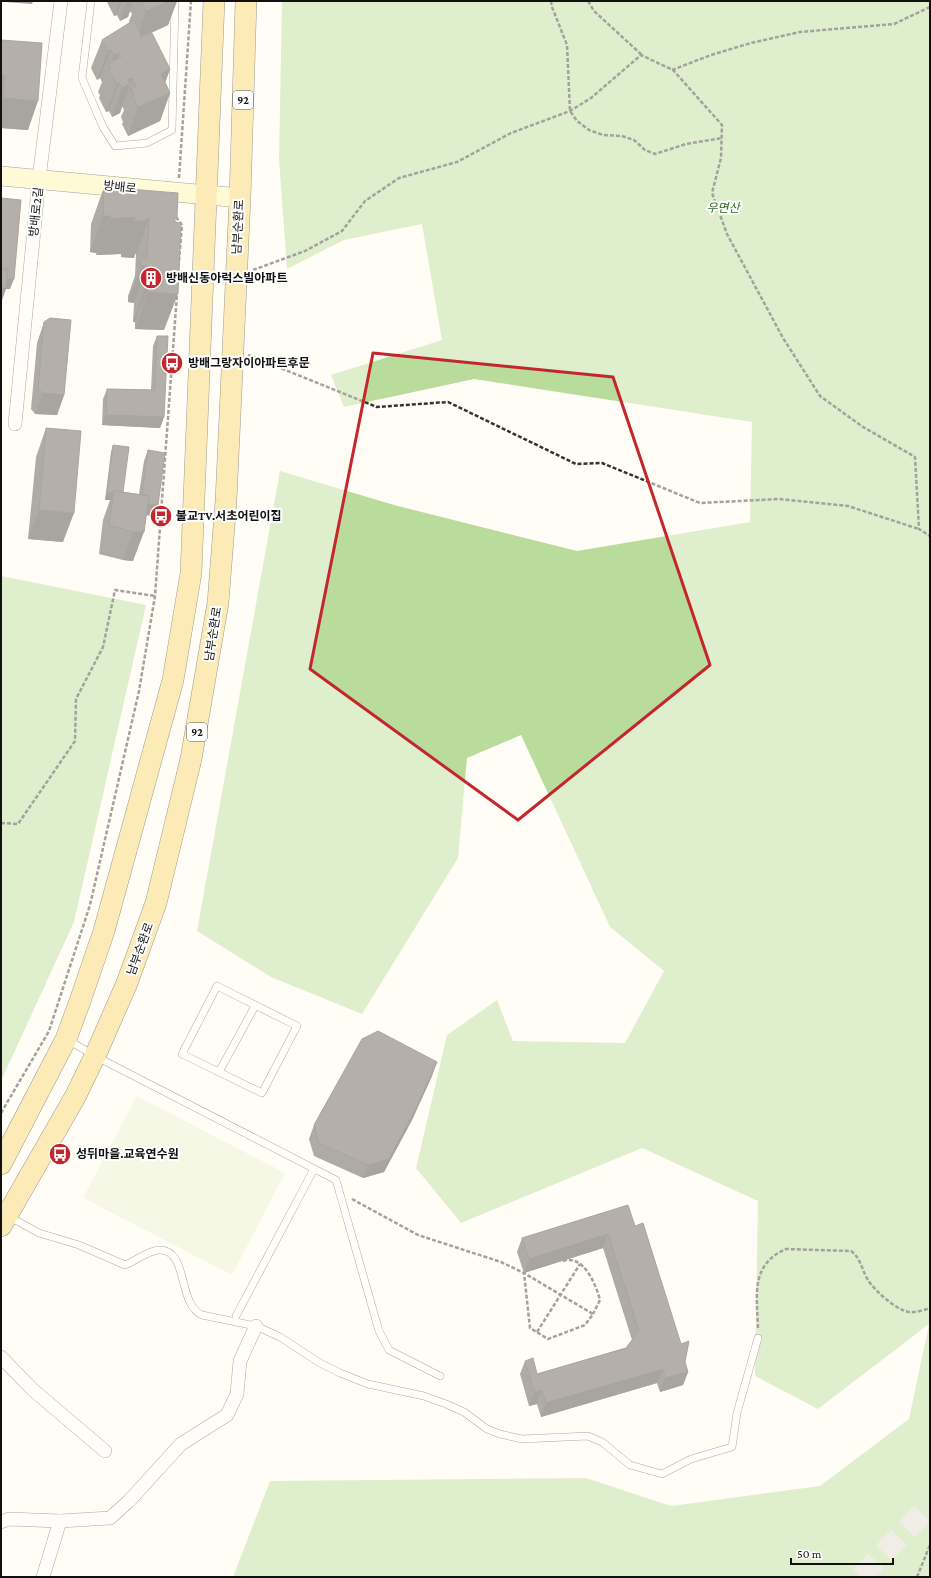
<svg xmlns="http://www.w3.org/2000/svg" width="931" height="1578" viewBox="0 0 931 1578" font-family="'Crimson Pro','Noto Sans KR',serif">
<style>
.forest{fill:#b9dc9c}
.pitch{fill:#e6f2cf}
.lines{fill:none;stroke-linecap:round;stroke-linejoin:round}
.highway-tunnel{stroke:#dbdad3;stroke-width:22;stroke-dasharray:22 11;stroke-linecap:butt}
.lane-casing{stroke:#444;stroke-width:8}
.street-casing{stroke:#444;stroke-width:14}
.secondary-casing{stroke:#333;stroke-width:20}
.primary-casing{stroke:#222;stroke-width:22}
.path{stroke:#333;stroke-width:2.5;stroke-dasharray:4 2;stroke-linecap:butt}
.lane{stroke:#fff;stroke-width:7}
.street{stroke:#fff;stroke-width:13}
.secondary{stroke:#fff6b0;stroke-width:19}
.primary{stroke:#f9d66b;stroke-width:21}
.wall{fill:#4d4742}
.shaded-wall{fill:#3f3936}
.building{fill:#5a524d;stroke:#3f3936}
.marked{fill:none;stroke:#c4262e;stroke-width:3;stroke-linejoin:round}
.labels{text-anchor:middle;stroke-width:4;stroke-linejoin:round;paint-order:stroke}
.shield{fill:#fff;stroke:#585858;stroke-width:1}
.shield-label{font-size:11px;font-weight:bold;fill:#111}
.street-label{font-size:12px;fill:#111;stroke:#fff}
.park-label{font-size:12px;font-style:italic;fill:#2f6b1f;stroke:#fff}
.poi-label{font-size:12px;font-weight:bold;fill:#111;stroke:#fff;text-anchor:start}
</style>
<rect width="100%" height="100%" fill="#fffdf5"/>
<g class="forest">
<path d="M282 1H930V1577H233L270 1481 586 1478 671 1506 820 1486 909 1419 929 1324 818 1409 755 1376 758 1201 642 1148 461 1223 416 1168 447 1035 497 1000 513 1041 625 1043 664 971 610 927 521 735 467 758 458 858 362 1014 271 977 197 931 280 471 394 505 577 551 750 522 752 422 474 379 344 407 331 375 442 340 422 224 344 240 287 269 279 159Z"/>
<path d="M1 576 146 605 74 922 1 1081Z"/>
</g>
<path class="pitch" d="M137 1096 285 1173 232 1275 83 1198Z"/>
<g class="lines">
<path class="highway-tunnel" d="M861 1577 930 1505"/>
<g class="lane-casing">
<g id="lane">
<path d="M91 1 82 78 103 127 115 146 147 143 172 130 175 1"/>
<path d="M217 986 297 1026 262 1093 182 1054Z"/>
<path d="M68 1040 95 1056 336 1180 379 1331 389 1350 440 1376"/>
<path d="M219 1072 255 1006"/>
<path d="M8 1216 39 1233 79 1245 125 1265C136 1261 147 1251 159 1250 189 1249 177 1304 202 1315L256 1326 280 1337 320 1363 340 1373 368 1384 424 1396 446 1404 464 1412 487 1429 500 1434 522 1439 588 1436 602 1442 630 1465 662 1474 691 1459 732 1447 737 1413 758 1338"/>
<path d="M236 1316 314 1169"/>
</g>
</g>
<g class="street-casing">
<g id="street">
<path d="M15 424 39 179 61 1"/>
<path d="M1 1357 33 1390 105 1451"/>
<path d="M1 1522 9 1519 60 1521 110 1518 129 1501 181 1444 227 1415 237 1394 240 1361 256 1326"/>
<path d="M43 1577 60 1521"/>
</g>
</g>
<g class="secondary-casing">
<path id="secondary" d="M1 176 240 198"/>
</g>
<g class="primary-casing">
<g id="primary">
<path d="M1 1164 66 1039 80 1001 104 931 173 680 191 573 214 1"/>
<path d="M1 1226 75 1097 95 1056 127 983 156 903 191 759 218 603 226 501 240 198 246 1"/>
</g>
</g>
<g class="path">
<path d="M551 1 552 7 567 45 570 111 577 121 589 130 603 135 622 136 634 140 645 150 655 154 686 144 722 138"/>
<path d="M588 1 594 11 643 56"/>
<path d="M672 70 711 55 751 43 800 32 894 24 930 7"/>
<path d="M179 178 191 1"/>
<path d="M176 217 182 225 178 273"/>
<path d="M253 270 305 251 342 231 365 201 399 178 457 162 511 133 570 111 591 98 641 55 673 70 722 125 721 158 712 193 727 234 783 338 820 396 863 427 915 457 919 529 930 536"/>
<path d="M248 355 377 407 448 402 576 464 602 463 700 503 779 499 848 506 919 529"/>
<path d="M1 823 18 824 75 741 76 699 103 647 115 590 155 596"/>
<path d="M1 1113 49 1031 90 905 139 691 155 596 177 294"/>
<path d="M352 1199 418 1235 501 1262 524 1273 593 1314 585 1325 548 1339 530 1328 524 1273H526"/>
<path d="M563 1261C584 1254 596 1285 600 1300L593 1314"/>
<path d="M758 1328C757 1295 750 1265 786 1249L851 1251C861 1258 862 1271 868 1280 875 1291 896 1310 909 1312 915 1313 924 1310 930 1308"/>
<path d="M537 1332 580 1264"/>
<path d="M917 1577 930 1545"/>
</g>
<use href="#lane" class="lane"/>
<use href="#street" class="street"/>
<use href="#secondary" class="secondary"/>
<use href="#primary" class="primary"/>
</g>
<g class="wall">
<path d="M108 1H177L168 25 142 37 170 69 165 82 170 93 160 121 128 136 122 124 123 122 121 117 124 110 122 106 120 113 112 117 109 111 106 112 99 98 100 95 98 92 102 82 100 78 97 80 91 68 102 40 130 23 129 21 132 14 130 11 128 17 120 21 117 15 114 16 107 2Z"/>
<path d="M1 40 28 130 1 128Z"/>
<path d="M104 187 176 222 164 330 135 329V322H133L134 303 128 302V296L135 276 136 254H135L134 258 121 257V254L96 255 97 253 90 252 91 224Z"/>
<path d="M44 322 64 395 57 415 35 414 31 409 37 343Z"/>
<path d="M157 336 164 417 160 428 102 425 103 399 107 389 151 390 153 346Z"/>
<path d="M46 428 63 542 28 539 36 457Z"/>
<path d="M113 445 123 492 139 494 144 461 148 450 158 505 154 516 146 515 133 561 123 560 99 554 103 520 110 500H105L111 452Z"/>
<path d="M432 1076 412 1120 384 1172 363 1178 314 1156 309 1139 314 1125Z"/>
<path d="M635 1226 685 1362 688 1372 683 1385 660 1392 657 1383 541 1417 537 1404 529 1406 520 1374 525 1361 537 1374 626 1348 632 1340 603 1248 524 1273 517 1252 522 1238Z"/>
</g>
<g class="shaded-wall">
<path d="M5 1H33L32 4 5 2Z"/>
<path d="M120 1H122L117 15 114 16Z"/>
<path d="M127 1H133L128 17 120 21Z"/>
<path d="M169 1H177L168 25 136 40 146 11Z"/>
<path d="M111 50 100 78 97 80 108 51Z"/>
<path d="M119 53 111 74V69L110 66 114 55Z"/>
<path d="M170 69 160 98 170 93 160 121 128 136 138 107 161 74Z"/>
<path d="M1 75 5 76 1 86Z"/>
<path d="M132 78 120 113 112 117 122 88 128 80Z"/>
<path d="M119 83 109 111 106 112 117 84Z"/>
<path d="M3 98 38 101 28 130 1 128V104Z"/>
<path d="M103 216H110L97 253 90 252Z"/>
<path d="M135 217 121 254 96 255 110 219Z"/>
<path d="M147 218H149L136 254H135L134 258 121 257 134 221Z"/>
<path d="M141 266H147L134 303 128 302Z"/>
<path d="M1 278 14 279 10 289H6L1 303Z"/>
<path d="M146 286H149L135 322H133Z"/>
<path d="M148 292 178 294 164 330 135 329Z"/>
<path d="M43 393 64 395 57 415 35 414Z"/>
<path d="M106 415 164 417 160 428 102 425Z"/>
<path d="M107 493H113L110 500H105Z"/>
<path d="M141 503 158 505 154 516 137 514Z"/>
<path d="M39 510 74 513 63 542 28 539Z"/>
<path d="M133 532H144L133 561 123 560Z"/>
<path d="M437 1062 432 1076 412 1120 384 1172 363 1178 368 1165Z"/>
<path d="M608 1234 603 1248 524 1273 529 1259Z"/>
<path d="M663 1369 657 1383 541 1417 546 1403Z"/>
<path d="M688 1372 683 1385 660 1392 665 1378Z"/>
<path d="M542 1390 537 1404 529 1406 534 1392Z"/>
</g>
<g class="building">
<path d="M141 1H169L146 11Z"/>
<path d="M134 20 142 38 152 33 170 69 161 74 170 93 138 107 133 96 134 95 131 89 136 86 132 78 128 80 130 84 122 88 119 83 117 84 109 70 111 69 109 63 121 57 119 53 114 55 111 50 108 51 102 40Z"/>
<path d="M1 40 42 43 38 101 3 98 5 76 1 75Z"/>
<path d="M104 187 178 193 177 218H175V222L181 223 178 294 148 292 149 286H146L147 266H141V259H147L149 218H147V221H134L135 217 110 219V216H103Z"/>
<path d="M1 198 21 200 14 279 7 278 8 269H1Z"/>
<path d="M1 269H8L6 288H1Z"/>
<path d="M50 318 71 320 64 395 43 393 38 389 44 322Z"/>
<path d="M157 336H168L164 417 106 415 107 389 155 390Z"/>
<path d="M46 428 81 431 74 513 39 510Z"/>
<path d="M113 445 129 447 123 492 114 491 113 493H107Z"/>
<path d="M148 450 165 453 158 505 147 504 149 496 142 495Z"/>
<path d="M114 491 149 496 144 532H133L109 525Z"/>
<path d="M378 1031 437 1062 417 1106 389 1159 368 1165 319 1143 314 1125 362 1039Z"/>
<path d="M628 1205 635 1226 643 1223 681 1344 689 1341 685 1362 688 1372 665 1378 663 1369 546 1403 542 1390 534 1392 525 1361 533 1358 537 1374 626 1348 639 1331 608 1234 529 1259 522 1238Z"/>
</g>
<path d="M0 0H931V1578H0ZM373 353 613 377 710 665 518 820 310 669Z" fill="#fffdf5" fill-opacity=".55" fill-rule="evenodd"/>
<path class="marked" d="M373 353 613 377 710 665 518 820 310 669Z"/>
<defs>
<g id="building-disc" transform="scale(1.15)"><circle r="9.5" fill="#c4262e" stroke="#fff"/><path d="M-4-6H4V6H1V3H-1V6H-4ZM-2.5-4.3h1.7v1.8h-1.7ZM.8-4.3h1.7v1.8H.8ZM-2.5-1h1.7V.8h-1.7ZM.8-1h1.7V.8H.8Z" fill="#fff"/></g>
<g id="bus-disc" transform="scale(1.15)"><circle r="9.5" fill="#c4262e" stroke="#fff"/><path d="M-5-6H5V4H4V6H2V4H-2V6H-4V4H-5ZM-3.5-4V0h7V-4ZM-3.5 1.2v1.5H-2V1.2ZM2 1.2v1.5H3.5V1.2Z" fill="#fff"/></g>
</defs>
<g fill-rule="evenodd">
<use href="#building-disc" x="151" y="278"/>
<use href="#bus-disc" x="172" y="363"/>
<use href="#bus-disc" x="161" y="516"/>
<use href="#bus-disc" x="60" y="1154"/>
</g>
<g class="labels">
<g class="shield">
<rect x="233" y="91" width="20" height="18" rx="3"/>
<rect x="187" y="723" width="20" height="18" rx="3"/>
</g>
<g class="shield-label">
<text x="243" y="104">92</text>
<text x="197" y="736">92</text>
</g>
<g class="street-label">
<text transform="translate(120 187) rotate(6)" y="4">방배로</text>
<text transform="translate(36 212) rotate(-84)" y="4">방배로2길</text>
<text transform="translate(238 227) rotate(-87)" y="4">남부순환로</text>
<text transform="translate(213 634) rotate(-81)" y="4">남부순환로</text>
<text transform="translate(140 949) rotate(-70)" y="4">남부순환로</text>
</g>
<g class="park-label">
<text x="723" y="212">우면산</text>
</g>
<g class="poi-label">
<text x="166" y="282">방배신동아럭스빌아파트</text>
<text x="188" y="367">방배그랑자이아파트후문</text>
<text x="176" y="520">불교TV.서초어린이집</text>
<text x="76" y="1158">성뒤마을.교육연수원</text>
</g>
</g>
<rect width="931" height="1578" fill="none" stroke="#111111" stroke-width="4"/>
<path d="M791 1558v6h102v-6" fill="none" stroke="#111111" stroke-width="2"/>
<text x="797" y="1558" font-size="12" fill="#111111" stroke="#ffffff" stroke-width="3" paint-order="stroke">50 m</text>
</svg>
